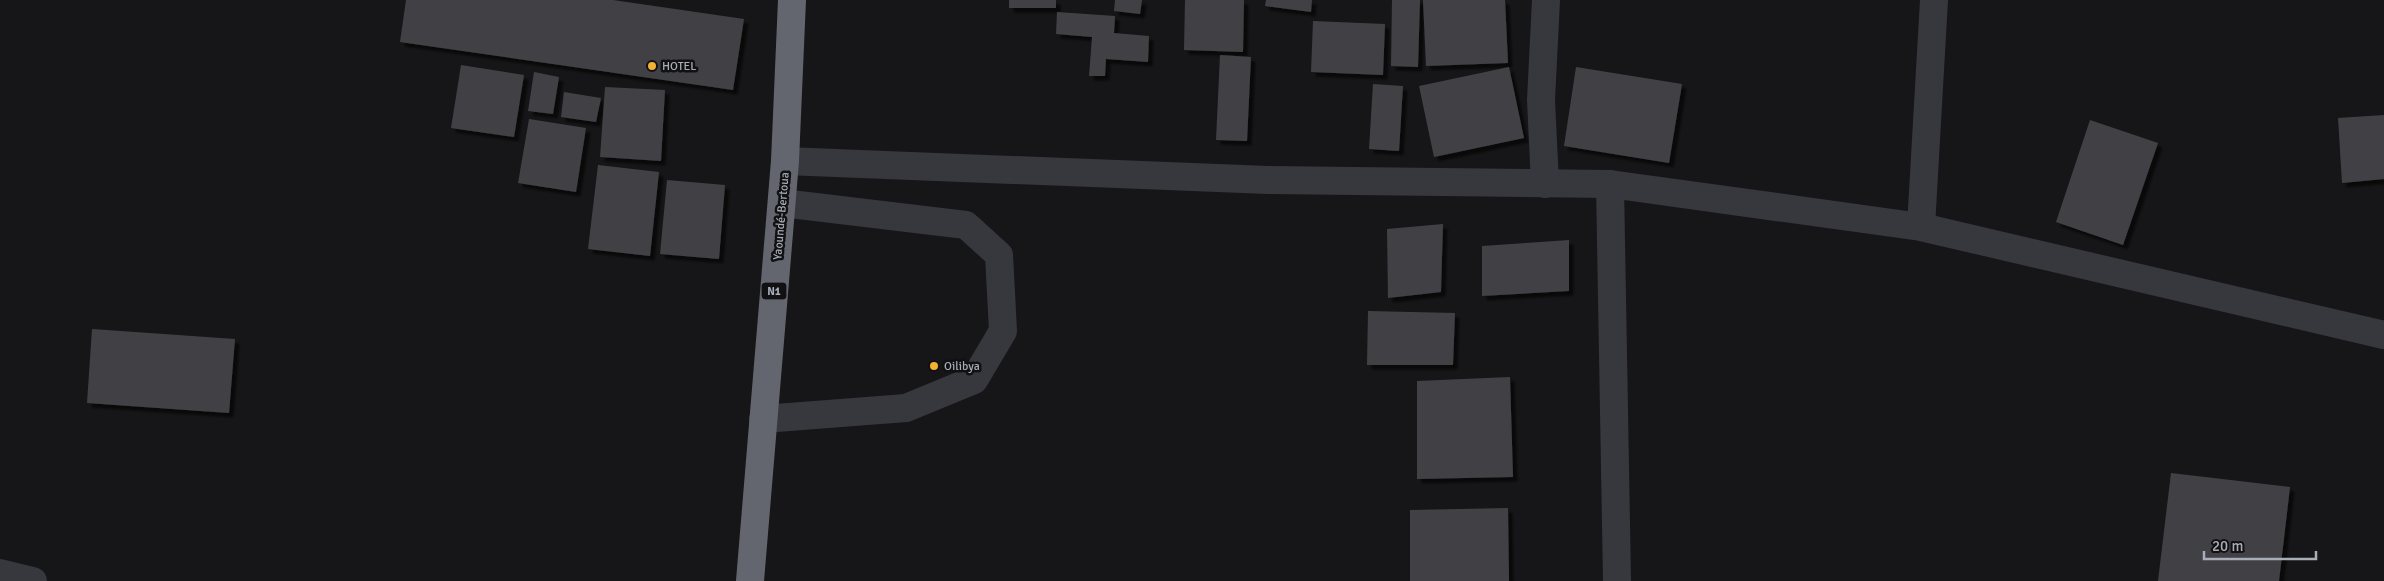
<svg xmlns="http://www.w3.org/2000/svg" width="2384" height="581" viewBox="0 0 2384 581" font-family="Signika,sans-serif">
<style>
.building{fill:#404145;filter:url(#shadow)}
.lines{fill:none;stroke-linecap:round;stroke-linejoin:round}
.minor{stroke:#37383d;stroke-width:28}
.highway{stroke:#63666e;stroke-width:28}
.poi-dot{fill:#f2b134;stroke:#111113;stroke-width:2}
.labels{text-anchor:middle;stroke-width:5;stroke-linejoin:round;paint-order:stroke}
.shield{fill:#111113;stroke:#7b7e86;stroke-width:1}
.shield-label{font-size:11px;font-weight:bold;fill:#a8adb8}
.poi-label{font-size:12px;fill:#a8adb8;stroke:#111113;text-anchor:start}
.street-label{font-size:12px;fill:#a8adb8;stroke:#111113}
</style>
<defs>
<filter id="shadow"><feDropShadow dx="4.5" dy="4.5" stdDeviation="1" flood-color="#0009"/></filter>
</defs>
<rect width="100%" height="100%" fill="#161618"/>
<g class="building">
<path d="M406 0H613L744 19 733 90 400 42Z"/>
<rect x="1009" y="0" width="47" height="8"/>
<path d="M1115 0H1142L1140 14 1114 11Z"/>
<path d="M1185 0H1244L1243 52 1184 50Z"/>
<path d="M1266 0H1312L1311 12 1265 6Z"/>
<path d="M1392 0H1420L1418 67 1391 66Z"/>
<path d="M1423 0H1505L1508 63 1426 66Z"/>
<path d="M1057 12 1115 16 1114 33 1149 36 1148 62 1106 59 1105 76H1089L1092 37 1056 34Z"/>
<path d="M1313 21 1385 24 1383 75 1311 72Z"/>
<path d="M1220 55 1251 57 1247 141 1216 140Z"/>
<path d="M461 65 524 75 514 137 451 128Z"/>
<path d="M1509 67 1524 138 1434 157 1419 86Z"/>
<path d="M1576 67 1682 84 1669 163 1564 146Z"/>
<path d="M534 72 559 77 553 114 528 111Z"/>
<path d="M1373 84 1403 86 1399 151 1369 149Z"/>
<path d="M605 87 665 90 661 161 600 157Z"/>
<path d="M564 92 601 98 596 122 561 117Z"/>
<path d="M2384 115V179L2342 183 2338 118Z"/>
<path d="M529 119 586 128 576 192 518 183Z"/>
<path d="M2090 120 2158 143 2123 245 2056 222Z"/>
<path d="M598 165 659 172 650 256 588 249Z"/>
<path d="M667 180 725 185 719 259 660 254Z"/>
<path d="M1443 224 1441 292 1388 298 1387 229Z"/>
<path d="M1569 240V291L1482 296V246Z"/>
<path d="M1368 311 1455 313 1453 365H1367Z"/>
<path d="M92 329 235 339 229 413 87 403Z"/>
<path d="M1510 377 1513 477 1417 479V381Z"/>
<path d="M2171 473 2290 487 2279 581H2158Z"/>
<path d="M1508 508 1509 581H1410V510Z"/>
</g>
<g class="lines">
<g class="minor">
<path d="M785 161 1268 180 1610 184 1921 227 2384 335"/>
<path d="M1545 184 1541 100 1546 0"/>
<path d="M1610 184 1617 581"/>
<path d="M1921 227 1934 0"/>
<path d="M763 419 906 408 974 380 1003 331 999 255 966 225 782 203"/>
<path d="M0 573 33 581"/>
</g>
<path class="highway" d="M750 581 785 161 792 0"/>
</g>
<g class="poi-dot">
<circle cx="652" cy="66" r="5"/>
<circle cx="934" cy="366" r="5"/>
</g>
<g class="labels">
<rect class="shield" x="761.5" y="282.5" width="25" height="17" rx="4"/>
<g class="shield-label">
<text x="774" y="295">N1</text>
</g>
<g class="poi-label">
<text x="662" y="70">HOTEL</text>
<text x="944" y="370">Oilibya</text>
</g>
<g class="street-label">
<text transform="translate(781 216) rotate(-85)" y="4">Yaoundé-Bertoua</text>
</g>
</g>
<path d="M2204 551v8h112v-8" fill="none" stroke="#a8adb8" stroke-width="2.5"/>
<text x="2212" y="551" font-size="15" fill="#a8adb8" stroke="#111113" stroke-width="4" paint-order="stroke">20 m</text>
</svg>
